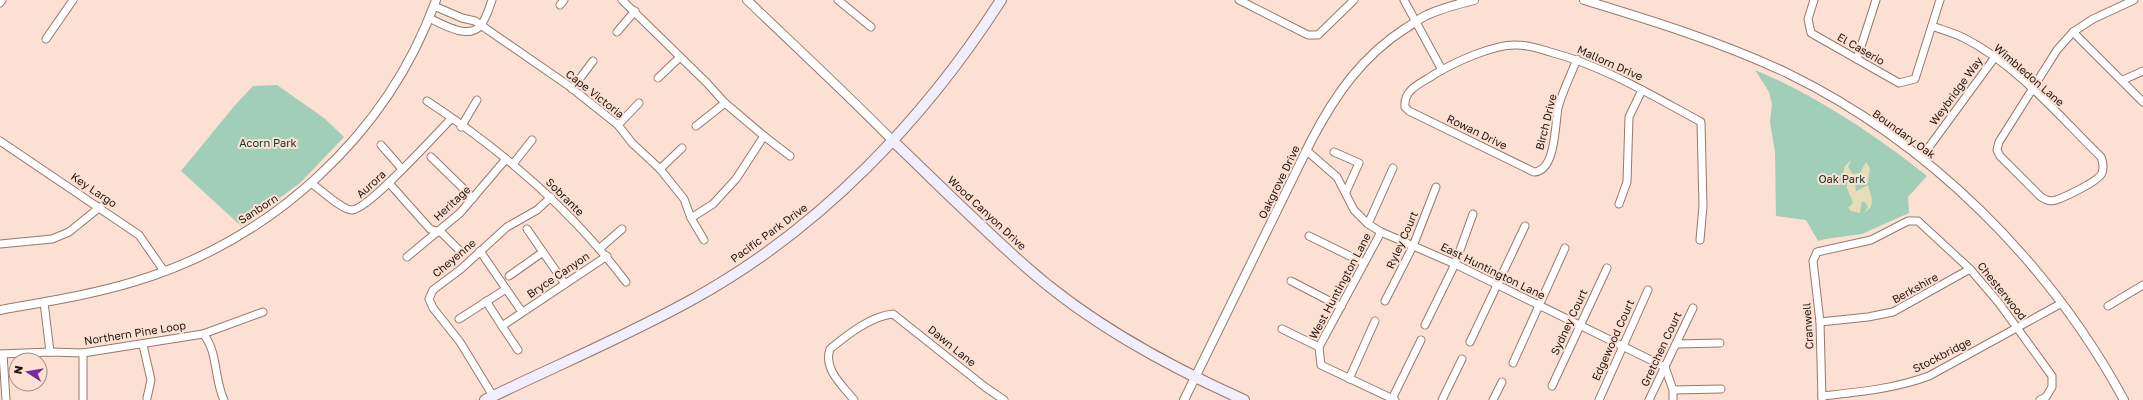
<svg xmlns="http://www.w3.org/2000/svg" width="2143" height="400" viewBox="0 0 2143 400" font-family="'Golos Text',sans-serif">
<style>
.green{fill:#a0ceb6}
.sand{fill:#e6ddb8}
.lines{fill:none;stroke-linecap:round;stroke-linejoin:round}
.minor-casing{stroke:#97796a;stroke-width:9}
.tertiary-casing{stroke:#97796a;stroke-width:10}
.secondary-casing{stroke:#97796a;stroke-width:12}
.minor{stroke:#fff;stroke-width:7}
.tertiary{stroke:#fff;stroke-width:8}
.secondary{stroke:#f1eefd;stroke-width:10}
.labels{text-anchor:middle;stroke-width:4;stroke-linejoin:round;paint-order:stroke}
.street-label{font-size:11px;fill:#20150f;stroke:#fbe0d3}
.park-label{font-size:11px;fill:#0d412d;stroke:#fbe0d3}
</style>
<rect width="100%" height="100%" fill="#fbe0d3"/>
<g class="green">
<path d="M1755 70C1817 96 1874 134 1927 176L1908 197 1909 213 1862 234 1825 239 1818 241 1806 220 1776 216 1775 152 1770 122 1772 104 1769 92Z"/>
<path d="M277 85 324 118 344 137 300 183 241 226 181 171 236 104 253 86Z"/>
</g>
<path class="sand" d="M1851 160 1848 167 1853 174 1860 173 1866 162 1870 168 1868 183H1855L1856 191 1868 185 1872 200 1871 207 1864 213 1868 207 1865 202 1862 201 1860 213 1851 211 1848 208 1853 203 1847 188V178L1842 176 1845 166Z"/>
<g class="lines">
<g class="minor-casing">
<g id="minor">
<path d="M838 0 871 27"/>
<path d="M1239 0 1308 35H1318L1354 0"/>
<path d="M1404 0 1442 70"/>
<path d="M1814 0 1808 19 1811 33 1899 83 1915 79 1940 0"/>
<path d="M0 3 2 0"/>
<path d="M560 5 564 0"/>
<path d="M434 6 462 18 475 21 569 86 618 125 632 143 660 169 684 199 691 218 713 204 736 179 764 136 725 103 707 83 622 0"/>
<path d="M429 18C442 24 468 40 480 26 486 20 489 8 492 0"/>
<path d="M1932 26C1943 30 1954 33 1964 38 2016 64 2060 117 2101 157 2103 162 2104 167 2102 173 2099 181 2065 197 2056 200 2050 202 2046 200 2041 197L2000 156 1997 150 1999 142 2057 50 2073 32 2093 19 2134 0"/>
<path d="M617 32 635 11"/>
<path d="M2073 32 2143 102"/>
<path d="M46 39 73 0"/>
<path d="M1577 59C1571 75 1562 92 1558 108 1555 124 1556 171 1534 172L1409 111 1405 107C1403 89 1422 83 1435 74 1455 62 1494 44 1517 45 1529 45 1540 49 1550 52 1604 66 1653 96 1701 122L1703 206 1700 240"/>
<path d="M1857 59 1876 0"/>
<path d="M658 78 680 57"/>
<path d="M2123 80 2143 71"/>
<path d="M572 89 593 61"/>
<path d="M427 101C503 151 571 209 626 282"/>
<path d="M618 125 639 103"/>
<path d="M696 126 725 103"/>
<path d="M461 127 477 100"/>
<path d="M764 136 790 156"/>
<path d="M0 141 139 235 164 271"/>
<path d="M381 145 402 169"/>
<path d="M1307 151 1337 177 1354 210 1368 224 1381 232 1455 264 1665 367 1673 390V400"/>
<path d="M1334 152 1359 163 1346 192"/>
<path d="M431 157 473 198"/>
<path d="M1921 158 1995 57"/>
<path d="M513 164 532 140"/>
<path d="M660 169 682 148"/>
<path d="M311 183C320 189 342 210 352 210 369 209 435 135 451 119"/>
<path d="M389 183 430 229 442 233 459 250"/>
<path d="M1619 204 1627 182 1629 117 1642 90"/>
<path d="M691 218 704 240"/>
<path d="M1368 224 1393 168"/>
<path d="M527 229 565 284"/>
<path d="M1381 232 1319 347 1321 365 1395 400"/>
<path d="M1309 236 1364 263"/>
<path d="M0 244 52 239 69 232 100 207"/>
<path d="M599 249 622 229"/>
<path d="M480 251 522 312"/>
<path d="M407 257 460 213 506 159"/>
<path d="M509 276 543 252"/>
<path d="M1291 281 1341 307"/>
<path d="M486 301 502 326"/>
<path d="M1385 301 1413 246 1436 187"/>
<path d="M44 302 50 352"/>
<path d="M2108 306 2143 285"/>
<path d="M459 319 506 289"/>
<path d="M1820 322 1868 317 1893 312 1970 269"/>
<path d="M1425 325 1455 264 1473 214"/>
<path d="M1282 329 1319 347"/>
<path d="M203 334 263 312"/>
<path d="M1470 342 1525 226"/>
<path d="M1676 344 1720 343"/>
<path d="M143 345 151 380 147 398"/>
<path d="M518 350 502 326 607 256"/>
<path d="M0 354 50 352 83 353 203 334C218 350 214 380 224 400"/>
<path d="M3 354 6 400"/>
<path d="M1513 363 1565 248"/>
<path d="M1349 379 1375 321"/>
<path d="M1552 386 1607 268"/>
<path d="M1673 390 1721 389"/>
<path d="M493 396 460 342 433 308 429 299 433 290 461 269 507 227 537 210 551 197"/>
<path d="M1822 396C1858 392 1894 389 1929 376L2062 303"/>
<path d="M1392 399 1421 340"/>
<path d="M83 400V353"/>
<path d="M854 400C842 385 823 369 830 349 847 335 871 316 893 314L985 387 1004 400"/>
<path d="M1442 400 1462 359"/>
<path d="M1493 400 1502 382"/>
<path d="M1599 400 1648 290"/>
<path d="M1649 400 1693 308"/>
<path d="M1822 400 1820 322 1813 261 1817 252 1871 240 1908 221H1918L1970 269 1999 303 2052 376V387L2046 397 2040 400"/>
</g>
</g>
<g class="tertiary-casing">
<g id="tertiary">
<path d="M747 0C796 47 846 93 893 141"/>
<path d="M1584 0C1653 21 1721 42 1787 73 1929 142 2049 262 2124 400"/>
<path d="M0 310C44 302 90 295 133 282 271 241 387 136 436 0"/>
<path d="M1184 400 1311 141C1335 95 1362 56 1406 28 1413 24 1420 18 1427 15 1442 8 1458 4 1474 0"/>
</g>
</g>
<g class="secondary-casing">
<g id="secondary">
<path d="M893 141C937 183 980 226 1025 266 1089 323 1166 365 1244 400"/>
<path d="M485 400C555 366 627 336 695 298 821 228 924 120 1001 0"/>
</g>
</g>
<use href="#minor" class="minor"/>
<use href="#tertiary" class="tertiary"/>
<use href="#secondary" class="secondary"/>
</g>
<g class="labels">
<g class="street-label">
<text transform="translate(1861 49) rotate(30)" y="4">El Caserio</text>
<text transform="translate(1610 63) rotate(24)" y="4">Mallorn Drive</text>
<text transform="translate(2029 75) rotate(41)" y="4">Wimbledon Lane</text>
<text transform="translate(1956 91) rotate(-54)" y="4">Weybridge Way</text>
<text transform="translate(595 94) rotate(38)" y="4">Cape Victoria</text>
<text transform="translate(1546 122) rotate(-76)" y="4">Birch Drive</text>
<text transform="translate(1477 132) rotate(26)" y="4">Rowan Drive</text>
<text transform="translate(1904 134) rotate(36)" y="4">Boundary Oak</text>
<text transform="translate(1279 182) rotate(-64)" y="4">Oakgrove Drive</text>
<text transform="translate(371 184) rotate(-42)" y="4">Aurora</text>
<text transform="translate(94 190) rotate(34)" y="4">Key Largo</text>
<text transform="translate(565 197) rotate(45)" y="4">Sobrante</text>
<text transform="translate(452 203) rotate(-43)" y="4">Heritage</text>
<text transform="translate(258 209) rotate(-33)" y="4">Sanborn</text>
<text transform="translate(987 213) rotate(43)" y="4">Wood Canyon Drive</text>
<text transform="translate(769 233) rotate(-36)" y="4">Pacific Park Drive</text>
<text transform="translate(1402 240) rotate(-66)" y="4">Ryley Court</text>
<text transform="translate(454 258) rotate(-40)" y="4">Cheyenne</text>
<text transform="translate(1493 271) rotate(26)" y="4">East Huntington Lane</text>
<text transform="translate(558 275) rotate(-34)" y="4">Bryce Canyon</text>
<text transform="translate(1340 286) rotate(-62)" y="4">West Huntington Lane</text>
<text transform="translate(1915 288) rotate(-29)" y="4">Berkshire</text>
<text transform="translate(2002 291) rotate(51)" y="4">Chesterwood</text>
<text transform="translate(1569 322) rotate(-65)" y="4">Sydney Court</text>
<text transform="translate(1808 326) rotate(-94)" y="4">Cranwell</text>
<text transform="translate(135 333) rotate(-9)" y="4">Northern Pine Loop</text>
<text transform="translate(1613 340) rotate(-66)" y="4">Edgewood Court</text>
<text transform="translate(952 346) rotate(39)" y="4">Dawn Lane</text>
<text transform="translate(1661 349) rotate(-65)" y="4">Gretchen Court</text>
<text transform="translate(1942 355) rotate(-27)" y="4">Stockbridge</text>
</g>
<g class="park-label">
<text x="268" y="147">Acorn Park</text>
<text x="1842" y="183">Oak Park</text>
</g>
</g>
<g transform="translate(28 372) rotate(282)"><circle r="19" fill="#fbe0d3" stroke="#a38f85"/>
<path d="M0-3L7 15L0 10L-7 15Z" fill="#762a9d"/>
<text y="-6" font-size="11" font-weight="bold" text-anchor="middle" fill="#20150f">N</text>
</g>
</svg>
